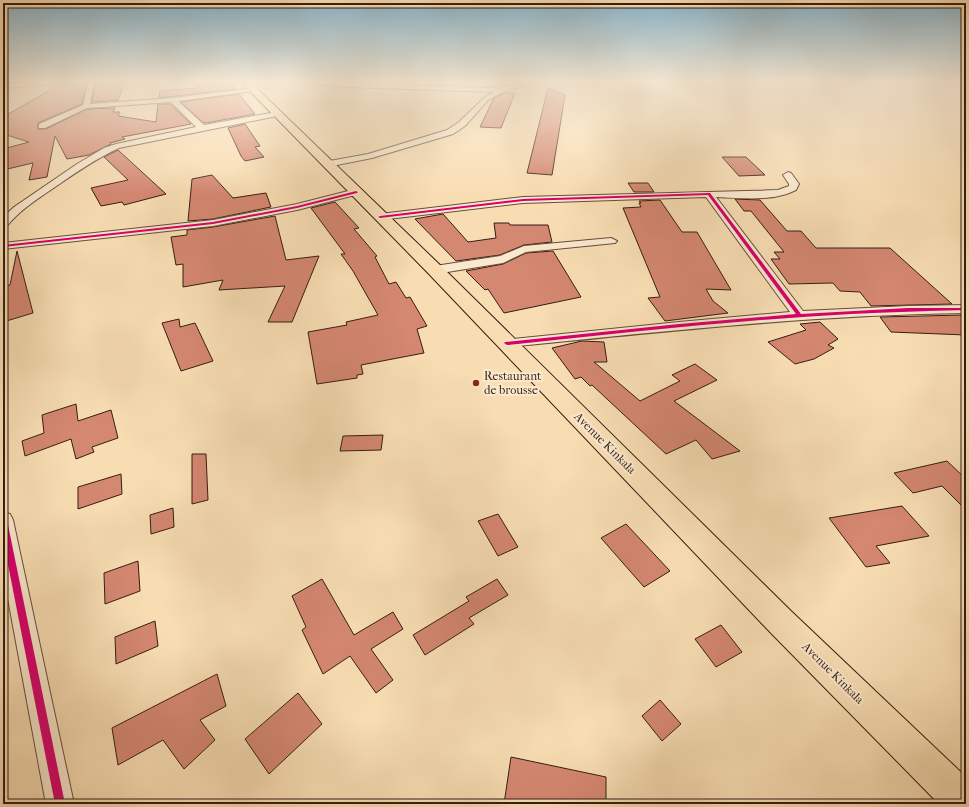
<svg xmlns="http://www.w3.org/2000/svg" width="969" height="807" viewBox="0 0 969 807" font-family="'IM FELL French Canon',serif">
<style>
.building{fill:#d48771;stroke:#351d13}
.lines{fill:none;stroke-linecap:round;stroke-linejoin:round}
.street-casing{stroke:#664d3b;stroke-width:2}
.primary-casing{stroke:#351d13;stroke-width:2}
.street{fill:#fae9ce;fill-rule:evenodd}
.primary{fill:#f8ddb3;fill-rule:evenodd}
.cycleway-casing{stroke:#fae9ce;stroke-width:2}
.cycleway{fill:#d6006c;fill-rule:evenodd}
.poi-dot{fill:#8f2418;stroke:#fae9ce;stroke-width:1.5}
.labels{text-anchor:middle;stroke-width:4;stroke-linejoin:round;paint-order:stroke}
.poi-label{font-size:12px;fill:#351d13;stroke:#fae9ce;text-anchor:start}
.street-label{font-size:12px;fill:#351d13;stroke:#fae9ce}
</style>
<rect width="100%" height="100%" fill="#f8ddb3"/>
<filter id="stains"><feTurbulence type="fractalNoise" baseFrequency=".005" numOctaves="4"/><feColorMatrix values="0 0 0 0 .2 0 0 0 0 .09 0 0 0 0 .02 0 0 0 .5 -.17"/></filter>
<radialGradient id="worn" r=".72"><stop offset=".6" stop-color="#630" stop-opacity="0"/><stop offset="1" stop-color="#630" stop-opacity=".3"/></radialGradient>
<g class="building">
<path d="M64 82H87L82 104 38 123V129H46L87 109 115 108 113 112H120L118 116 156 122 158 104H170L191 124 122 137 125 139 110 143 111 144 89 155 67 159 55 136 47 177 29 180 33 163 3 170V149L29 142 3 134V117Z"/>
<path d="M95 82H125L118 100 92 102Z"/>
<path d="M212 82H228L231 83 235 89 159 98 160 91 197 88 196 85 212 83Z"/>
<path d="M548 88 565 95 552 175 527 173Z"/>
<path d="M505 93H515L501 128 480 127 494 98Z"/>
<path d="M239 94 255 114 206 123 202 122 181 102Z"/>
<path d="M245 124 260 146 255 147 264 157 245 161 241 156 228 128Z"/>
<path d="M118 150 166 194 124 205 122 202 101 206 91 188 128 180 104 157Z"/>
<path d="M722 157H746L765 175 739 176Z"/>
<path d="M212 175 233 198 266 193 271 207 213 219 188 221 192 179Z"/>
<path d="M628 183H648L654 192H634Z"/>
<path d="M735 199 760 200 787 231H801L816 248H890L952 304 871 306 860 292 840 291 833 283 789 284 771 259H780L774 252H784L751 211H744Z"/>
<path d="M660 200 682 232H697L731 290 706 289 713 301 728 313 665 321 648 298 660 297 623 208 641 207 639 203H641L639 201Z"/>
<path d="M335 202 359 228 354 229 377 256 375 257 389 284 396 282 406 298 410 297 427 326 417 329 424 353 361 365 363 374 357 375V378L317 384 308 332 347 325 346 322 378 315 353 271 341 254H345L311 208Z"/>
<path d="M443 214 468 242 496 238 494 223H509L510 225H548L552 242 524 245 500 255 456 261 415 219Z"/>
<path d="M275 216 286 260 319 256 292 322H268L285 286 219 290 223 280 183 287V264L176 265 171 237 187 235V230L213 227Z"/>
<path d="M17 251 33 313 3 322V287L10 285Z"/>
<path d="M553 251 581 297 504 313 488 289 485 290 466 271 503 264 526 253Z"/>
<path d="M964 315 966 316V335L891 332 880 317Z"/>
<path d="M179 319 180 327 195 323 213 361 181 371 162 323Z"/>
<path d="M820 322 838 339 828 345 834 348 814 359 795 364 768 342 806 330 800 324Z"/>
<path d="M582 341 604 342 607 362H594L640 401 680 381 672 375 695 364 717 380 674 401 740 451 712 459 696 440 666 454 592 385 590 386 581 377 575 379 552 348Z"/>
<path d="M76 404 78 421 111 410 118 438 92 447 94 452 76 459 71 439 25 456 22 441 44 433 42 415Z"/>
<path d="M383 435 381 450 340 451 343 436Z"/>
<path d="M192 454H206L208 500 192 504Z"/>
<path d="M947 461 966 479V510L942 486 913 493 894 473Z"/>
<path d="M121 474 122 494 78 509V487Z"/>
<path d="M902 506 929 536 876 546 890 563 866 567 829 518Z"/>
<path d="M173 508 174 527 151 534 150 515Z"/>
<path d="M498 514 518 547 498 556 478 521Z"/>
<path d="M626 524 670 571 644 587 601 538Z"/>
<path d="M138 561 140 591 105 604 104 573Z"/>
<path d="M322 579 354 635 393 612 403 629 371 649 393 680 376 693 350 656 323 674 302 630 306 627 292 596Z"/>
<path d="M497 579 508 595 469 618 474 624 425 655 413 635 469 601 466 597Z"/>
<path d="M155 621 158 646 116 664 115 637Z"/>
<path d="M721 625 742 652 716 667 695 639Z"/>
<path d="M217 674 226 706 200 720 215 740 184 769 163 740 118 765 112 728Z"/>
<path d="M298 693 322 724 269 774 245 739Z"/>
<path d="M660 700 681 724 662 741 642 716Z"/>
<path d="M511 757 606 777V804H504Z"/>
</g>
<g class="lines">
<g class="street-casing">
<g id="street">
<path d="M36 82H58L55 84 3 88V84Z"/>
<path d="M88 82H94L90 104 173 98 255 88V90L253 91 178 101 204 125 277 112 281 114 277 116 119 148C95 159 74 174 52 189 36 200 19 211 7 226L3 227V217L14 207 77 164 104 148 116 144 196 127 171 102 87 108 45 128H39V124L83 105Z"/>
<path d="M307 82H328L485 88 504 87 529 82H539L505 91 488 100 465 126 453 134 372 158 327 167 323 164 324 162 368 154 447 130 459 122 484 98 494 92 347 87 310 84Z"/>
<path d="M788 172 791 173 799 184 796 190C773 202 742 198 716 197L803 311 908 306 966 305V313C812 315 660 332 507 347L502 346 500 343 502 340 679 322 790 312 706 197 523 203 380 220 375 217 380 214 523 197 778 190 789 186V184L783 175Z"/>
<path d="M356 189 359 190 361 192 359 194 297 210 213 226 3 249V243L213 220 297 204Z"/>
<path d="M611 238 617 241 615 243 526 252 503 263 435 274 431 273 429 270 431 267 435 266 500 256 524 246Z"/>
<path d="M3 512 10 514 13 520 74 804H46L3 572Z"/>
</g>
</g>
<g class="primary-casing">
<path id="primary" d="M241 82H250L441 266 792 612 966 777V804H939L770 632 429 274Z"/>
</g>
<use href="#street" class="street"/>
<use href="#primary" class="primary"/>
<g class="cycleway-casing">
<g id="cycleway">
<path d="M356 191 358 192 357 193 297 208 213 224 3 247V245L213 222 297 206Z"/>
<path d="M709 193H710L801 314 908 308H966V310C928 311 889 312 851 314 736 320 621 333 507 345L504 343 505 342 679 324 796 314 708 195 523 201 380 218 378 217 380 216 523 199Z"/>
<path d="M3 517 6 518 7 520 65 804H55L3 539Z"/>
</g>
</g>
<use href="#cycleway" class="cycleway"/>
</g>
<linearGradient id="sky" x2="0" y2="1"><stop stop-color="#8ab7cf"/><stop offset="0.42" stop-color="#fcf0dd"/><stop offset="1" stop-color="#fcf0dd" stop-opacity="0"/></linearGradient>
<rect width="969" height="194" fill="url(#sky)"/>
<circle class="poi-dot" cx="476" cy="383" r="4"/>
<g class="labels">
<g class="poi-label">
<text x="484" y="380">Restaurant<tspan x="484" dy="14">de brousse</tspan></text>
</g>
<g class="street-label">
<text transform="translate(605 443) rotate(45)" y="4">Avenue Kinkala</text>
<text transform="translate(833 673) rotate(45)" y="4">Avenue Kinkala</text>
</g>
</g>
<rect width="969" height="807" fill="none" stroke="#f8ddb3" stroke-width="16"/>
<rect x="4" y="4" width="961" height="799" fill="none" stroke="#351d13" stroke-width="2"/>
<rect x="8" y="8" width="953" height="791" fill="none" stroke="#351d13"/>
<rect width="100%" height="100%" filter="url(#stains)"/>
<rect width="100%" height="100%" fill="url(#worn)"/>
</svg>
